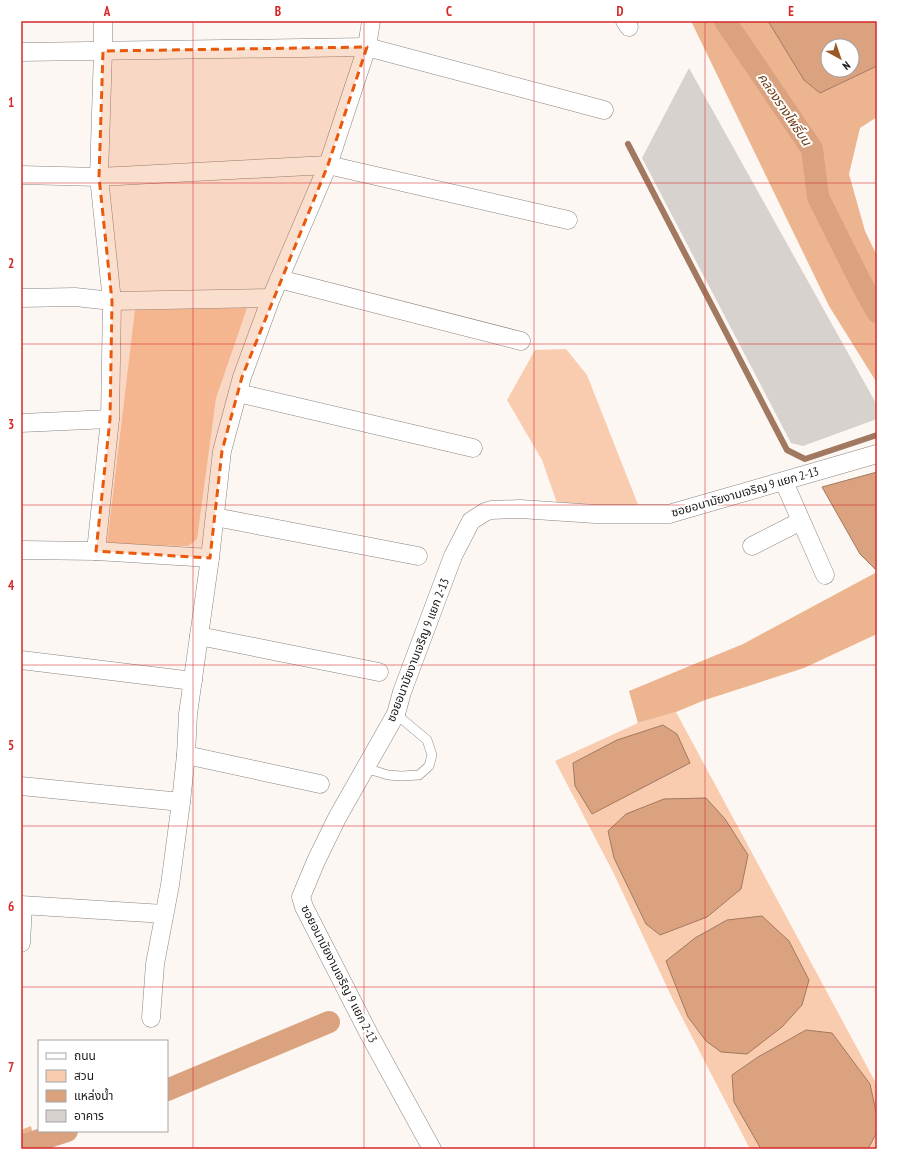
<svg xmlns="http://www.w3.org/2000/svg" width="898" height="1170" viewBox="0 0 898 1170" font-family="'PT Sans Narrow','Noto Sans Thai',sans-serif">
<style>
.green{fill:#f9ccaf;fill-rule:evenodd}
.forest{fill:#edb490}
.water{fill:#daa27e;stroke:#a17960;fill-rule:evenodd}
.lines{fill:none;stroke-linecap:round;stroke-linejoin:round}
.stream{stroke:#a17960;stroke-width:6}
.canal{stroke:#daa27e;stroke-width:22}
.building{fill:#d8d2cf}
.lane-casing{stroke:#898481;stroke-width:10}
.street-casing{stroke:#898481;stroke-width:19}
.lane{stroke:#fff;stroke-width:9}
.street{stroke:#fff;stroke-width:18}
.marked{fill:#e8590c;fill-opacity:0.2;stroke:#e8590c;stroke-width:3;stroke-dasharray:8 5;stroke-linejoin:round}
.grid{fill:none;stroke:#d62828;stroke-width:1;stroke-opacity:0.55}
.labels{text-anchor:middle;stroke-width:4;stroke-linejoin:round;paint-order:stroke}
.street-label{font-size:12px;fill:#1c1a19;stroke:#fff}
.water-label{font-size:13px;font-style:italic;fill:#703c14;stroke:#fff}
.neatline{fill:none;stroke:#d62828;stroke-width:1.5}
.grid-label{font-size:13px;text-anchor:middle;font-weight:bold;fill:#d62828}
</style>
<rect width="100%" height="100%" fill="#fdf7f3"/>
<g class="green">
<path d="M247 308 216 398 197 539 188 546 107 544 135 310Z"/>
<path d="M566 349 587 375 639 507 557 503 542 460 507 400 535 350Z"/>
<path d="M676 712 877 1085V1149H750L674 1002 613 872 555 761 638 723ZM663 725 677 734 622 798 593 814 617 740ZM614 858 660 935 646 924Z"/>
</g>
<g class="forest">
<path d="M691 21H768L804 80 820 93 877 66V117L860 128 849 174 865 231 877 256V383L829 306Z"/>
<path d="M877 572V634L804 668 705 700 676 712 638 723 629 691 743 644Z"/>
<path d="M31 1126 36 1149H21V1130Z"/>
</g>
<g class="water">
<path d="M768 21H877V66L820 93 804 80ZM828 46H852V70H828Z"/>
<path d="M877 472V571L860 554 822 487Z"/>
<path d="M663 725 677 734 690 763 592 814 575 786 573 763 617 740Z"/>
<path d="M706 798 725 819 748 855 741 889 707 917 660 935 646 924 614 858 608 831 626 814 664 799Z"/>
<path d="M762 916 789 941 809 980 802 1005 782 1027 747 1054 721 1052 706 1041 688 1017 666 961 695 938 727 920Z"/>
<path d="M806 1030 832 1033 870 1084 877 1116V1132L868 1149H761L734 1102 732 1075 758 1057Z"/>
</g>
<g class="lines">
<path class="stream" d="M628 144 787 450 805 459 877 435"/>
<g class="canal">
<path d="M725 21 812 149 818 197 860 281 877 312"/>
<path d="M167 1090 329 1022"/>
<path d="M21 1146 67 1131"/>
</g>
</g>
<path class="building" d="M689 68 877 405V419L803 446 791 443 642 158Z"/>
<g class="lines">
<g class="lane-casing">
<path id="lane" d="M365 768 388 775 401 776 419 775 429 766 432 755 427 740 396 714"/>
</g>
<g class="street-casing">
<g id="street">
<path d="M625 21 629 27"/>
<path d="M21 52 367 47 604 110"/>
<path d="M21 175 99 177 328 165 568 220"/>
<path d="M279 279 521 341"/>
<path d="M21 298 75 297 112 301 271 298"/>
<path d="M238 393 473 448"/>
<path d="M21 423 110 419"/>
<path d="M784 482 825 575"/>
<path d="M215 517 418 556"/>
<path d="M752 546 801 521"/>
<path d="M21 550 96 551 210 558"/>
<path d="M96 551 110 419 112 301 99 177 103 51V21"/>
<path d="M199 636 379 672"/>
<path d="M21 660 193 681"/>
<path d="M186 755 320 784"/>
<path d="M21 786 181 802"/>
<path d="M21 905 164 914"/>
<path d="M21 943 23 906"/>
<path d="M151 1018 155 964 170 885 181 802 186 755 188 714 210 558 222 451 242 377 271 298 328 165 367 47 371 21"/>
<path d="M432 1149 370 1036 304 907 301 897 316 861 337 818 396 714 402 692 453 556 471 521 485 512 491 510 520 509 595 514H669L877 454"/>
</g>
</g>
<use href="#lane" class="lane"/>
<use href="#street" class="street"/>
</g>
<path class="marked" d="M367 47 328 165 242 377 222 451 210 558 96 551 110 419 112 301 99 177 103 51Z"/>
<path class="grid" d="M193 21V1149M364 21V1149M534 21V1149M705 21V1149M21 183H877M21 344H877M21 505H877M21 665H877M21 826H877M21 987H877"/>
<g class="labels">
<g class="street-label">
<text transform="translate(745 492) rotate(-16)" y="4">ซอยอนามัยงามเจริญ 9 แยก 2-13</text>
<text transform="translate(418 650) rotate(-69)" y="4">ซอยอนามัยงามเจริญ 9 แยก 2-13</text>
<text transform="translate(339 974) rotate(63)" y="4">ซอยอนามัยงามเจริญ 9 แยก 2-13</text>
</g>
<g class="water-label">
<text transform="translate(785 109) rotate(56)" y="5">คลองรางโพธิ์บน</text>
</g>
</g>
<rect width="898" height="1170" fill="none" stroke="#ffffff" stroke-width="44"/>
<rect x="38" y="1040" width="130" height="92" fill="#ffffff" stroke="#a4a3a3"/>
<rect x="46" y="1053" width="20" height="6" fill="#ffffff" stroke="#a4a3a3"/>
<text x="74" y="1060" font-size="12" fill="#1c1a19">ถนน</text>
<rect x="46" y="1070" width="20" height="12" fill="#f9ccaf" stroke="#a4a3a3"/>
<text x="74" y="1080" font-size="12" fill="#1c1a19">สวน</text>
<rect x="46" y="1090" width="20" height="12" fill="#daa27e" stroke="#a4a3a3"/>
<text x="74" y="1100" font-size="12" fill="#1c1a19">แหล่งน้ำ</text>
<rect x="46" y="1110" width="20" height="12" fill="#d8d2cf" stroke="#a4a3a3"/>
<text x="74" y="1120" font-size="12" fill="#1c1a19">อาคาร</text>
<g transform="translate(840 58) rotate(140)"><circle r="19" fill="#ffffff" stroke="#a4a3a3"/>
<path d="M0-3L7 15L0 10L-7 15Z" fill="#9c5928"/>
<text y="-6" font-size="11" font-weight="bold" text-anchor="middle" fill="#1c1a19">N</text>
</g>
<rect x="22" y="22" width="854" height="1126" class="neatline"/>
<g class="grid-label">
<text x="107" y="16">A</text>
<text x="278" y="16">B</text>
<text x="449" y="16">C</text>
<text x="620" y="16">D</text>
<text x="791" y="16">E</text>
<text x="11" y="107">1</text>
<text x="11" y="268">2</text>
<text x="11" y="429">3</text>
<text x="11" y="590">4</text>
<text x="11" y="750">5</text>
<text x="11" y="911">6</text>
<text x="11" y="1072">7</text>
</g>
</svg>
